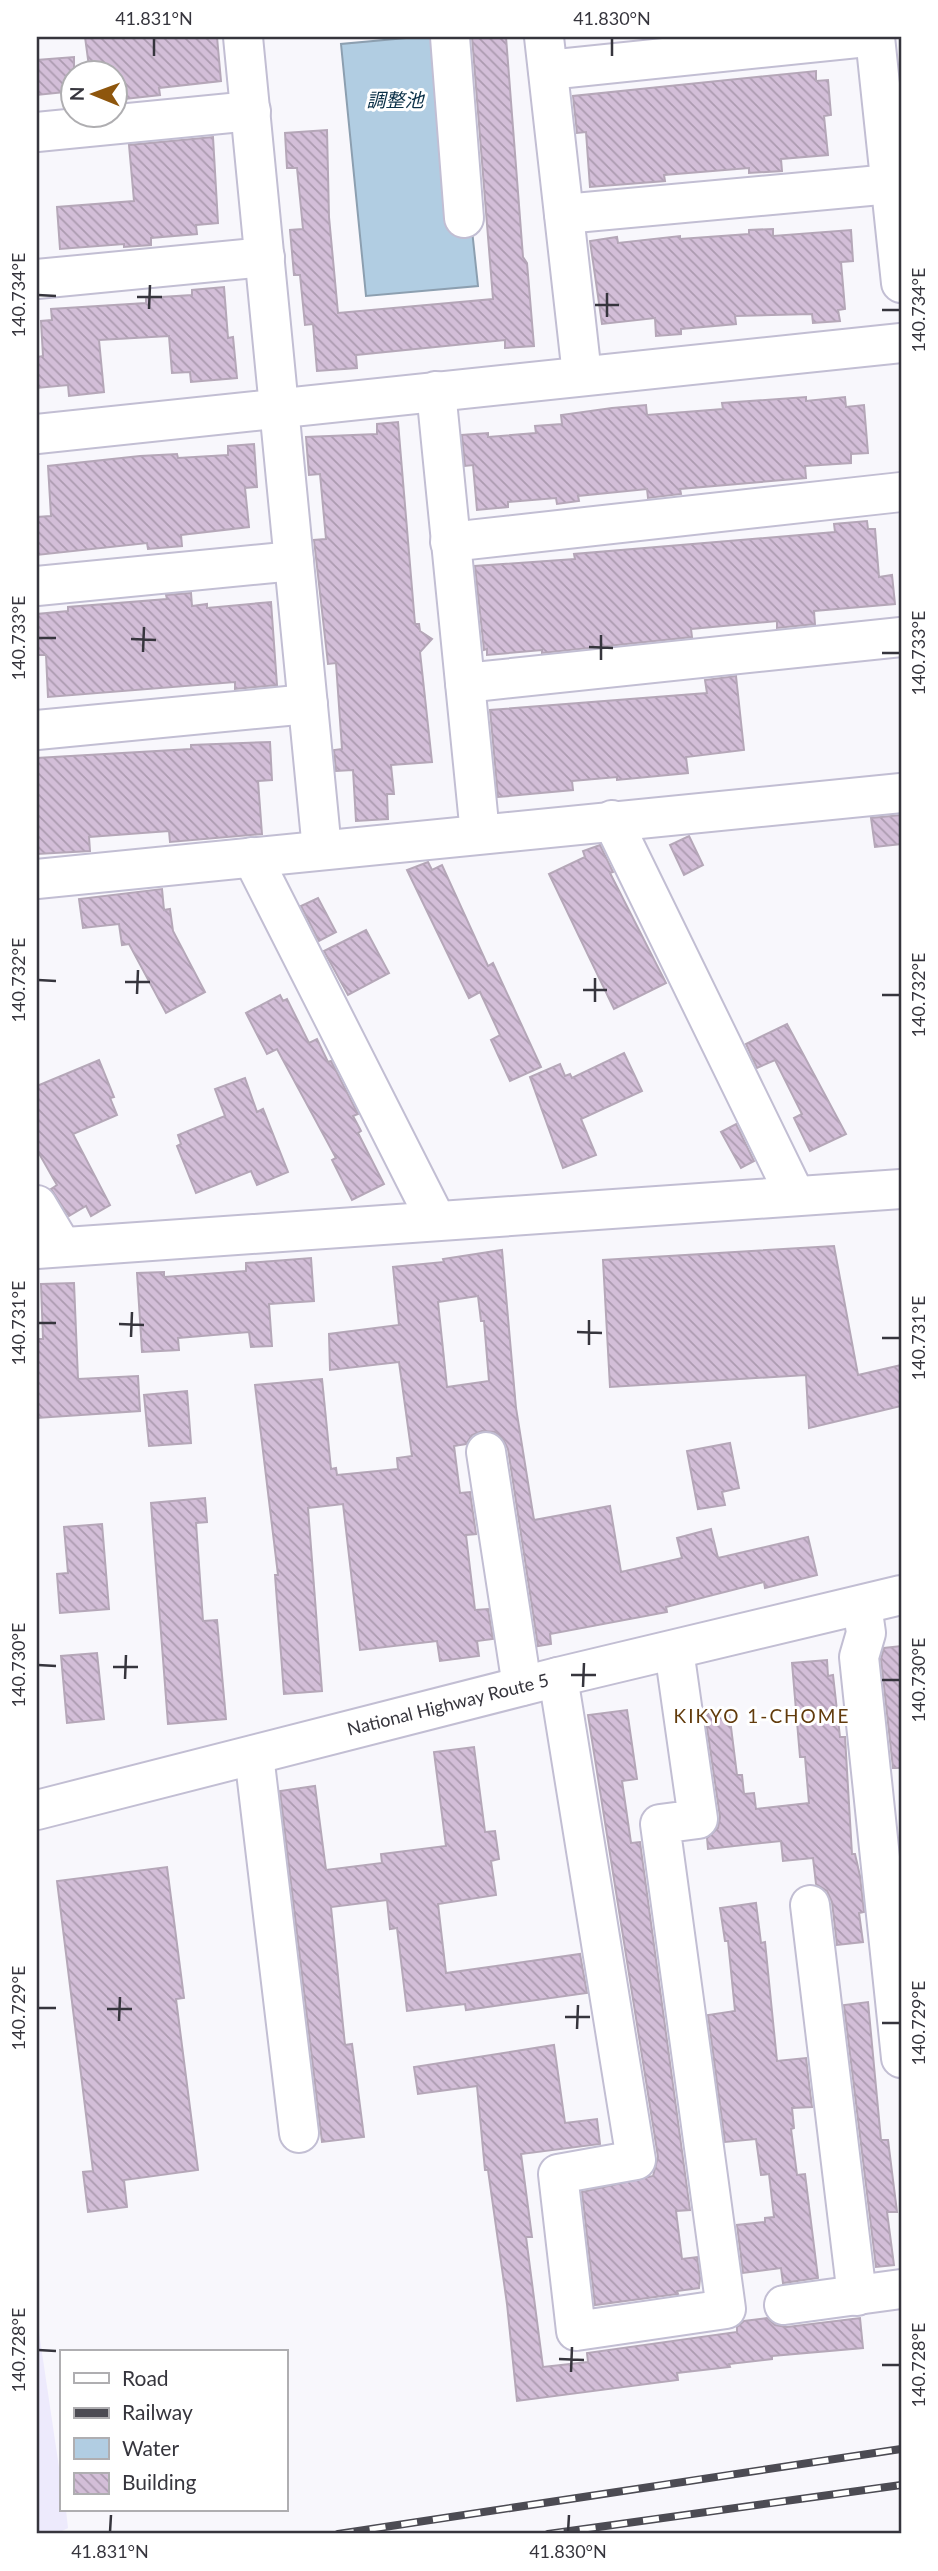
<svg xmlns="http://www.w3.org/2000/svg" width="938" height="2571" viewBox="0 0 938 2571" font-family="Lato,'Noto Sans JP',sans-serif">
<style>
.built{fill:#edeafc}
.water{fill:#b1cde2;stroke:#8c9fb0;stroke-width:2}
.building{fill:url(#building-back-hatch);stroke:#b5a7b8;stroke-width:2;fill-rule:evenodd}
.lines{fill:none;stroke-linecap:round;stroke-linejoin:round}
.minor-casing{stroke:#c2bed3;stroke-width:42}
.highway-casing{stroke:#c2bed3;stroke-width:42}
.minor{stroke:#fff;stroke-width:38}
.highway{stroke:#fff;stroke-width:38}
.rail-casing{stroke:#4c4b53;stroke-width:8}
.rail{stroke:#fff;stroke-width:5;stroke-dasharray:16;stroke-linecap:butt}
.ticks{fill:none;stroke:#36353d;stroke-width:2.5}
.labels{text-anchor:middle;stroke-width:6;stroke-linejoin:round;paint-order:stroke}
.street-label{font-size:18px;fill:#36353d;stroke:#fff}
.water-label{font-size:19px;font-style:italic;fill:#0c3148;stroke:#fff}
.neighbourhood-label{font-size:19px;letter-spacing:2px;fill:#623b0c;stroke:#fff}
.neatline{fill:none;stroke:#36353d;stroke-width:2.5}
.ticks-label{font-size:18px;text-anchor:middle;fill:#36353d}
</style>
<defs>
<pattern id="building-back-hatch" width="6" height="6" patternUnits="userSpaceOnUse" patternTransform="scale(1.75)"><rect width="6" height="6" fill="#d3bed8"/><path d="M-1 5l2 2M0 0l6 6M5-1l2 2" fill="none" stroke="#ac9bb0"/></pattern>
</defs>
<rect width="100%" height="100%" fill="#f8f7fc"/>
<path class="built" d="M37 2319 61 2481V2510H66L68 2528 56 2534H37Z"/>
<path class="water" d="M417 37H438L472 230 478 286 366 296 341 44Z"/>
<g class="building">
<path d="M85 37H217L221 81 159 88 160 95 125 99 124 86 116 87V74H90Z"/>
<path d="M472 37H506L523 257 527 263 534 346 505 348V340L356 355 357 368 317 371 313 324 305 325 300 275H294L290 230 303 229 297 168H287L285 133 327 130 329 217 338 313 493 299Z"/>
<path d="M74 57V91L37 95V60Z"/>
<path d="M816 71V81L828 80 831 115 824 116 828 155 781 159 782 171 749 173V168L664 175 665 181 590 187 586 132 577 133 573 96Z"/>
<path d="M213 137 218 223 196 225 197 234 151 238V245L124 247V244L60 249 57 207 134 201 129 145Z"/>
<path d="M773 229V236L851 230 853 261 841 262 845 309 838 310 840 321 813 323 812 314 735 316 736 324 681 329V334L656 336 655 318 602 324 590 241 617 237 618 243 680 236V239L749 234V230Z"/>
<path d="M224 287 228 338 233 337 237 378 191 382 190 372 172 373 169 336 99 340 104 392 69 396 68 385 37 388V357L43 356 41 321 52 320 51 309 146 303V298L192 295V290Z"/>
<path d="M806 397V401L845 397 846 407 864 405 868 453 851 454V463L805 466 806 478 680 489 681 494 648 498 647 489 578 496 579 501 557 504 556 498 508 502V507L477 510 473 465 465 466 462 435 488 433V437L536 433 535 426 562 424 561 415 612 408 646 405 647 415 723 409 722 403Z"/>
<path d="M398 422 415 624H419L420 631 432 639 420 652 432 762 391 765 394 794H387L388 819 356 821 353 770 336 771 334 750 342 749 336 663 328 664 314 540 326 539 320 474 309 475 306 437 377 434V424Z"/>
<path d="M254 444 257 487 245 488 249 527 181 535 182 546 148 549 147 543 37 555V517L51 516 48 466 140 456 177 454 178 458 228 455V446Z"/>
<path d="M867 521 868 529H875L879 577 892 575 895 604 814 611 815 624 777 628V621L691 629 692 637 542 653V650L487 655V649L484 650 475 566 575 559 574 554 835 532 834 524Z"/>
<path d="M191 593 192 606 207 604V608L271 602 277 685 235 689V682L48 697 46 655H37V614L68 611V607L167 599 166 595Z"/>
<path d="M736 676 744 750 686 757 688 773 617 780V777L572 781 573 790 498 797 490 710 707 693 705 680Z"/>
<path d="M270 742 272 780 258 781 262 834 170 842 169 831 89 837 90 851 37 854V758L191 749V745Z"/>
<path d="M901 815V844L875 847 871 818Z"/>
<path d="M689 836 703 865 684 875 670 845Z"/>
<path d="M600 845 613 872 610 873 666 983 614 1009 549 874 585 857 583 851Z"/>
<path d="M428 862 432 870 442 865 488 966 493 963 541 1067 510 1081 491 1040 500 1035 480 992 469 998 407 870Z"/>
<path d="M162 889 164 910 170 909 173 931 205 992 166 1013 129 944 122 945 119 924 83 928 79 899Z"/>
<path d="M318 898 336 932 319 941 301 906Z"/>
<path d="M366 930 389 973 348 995 324 951Z"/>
<path d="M280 995 283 1001 287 999 309 1043 317 1039 328 1062 331 1061 358 1114 353 1116 361 1131 358 1133 384 1184 352 1200 332 1160 336 1158 277 1049 267 1054 246 1013Z"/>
<path d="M787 1024 846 1134 810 1151 794 1118 802 1114 775 1060 757 1068 746 1044Z"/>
<path d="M624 1053 642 1091 581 1119 596 1155 563 1168 530 1077 560 1064 565 1076 570 1074 572 1078Z"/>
<path d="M99 1060 114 1097 110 1098 117 1115 73 1134 110 1205 91 1216 86 1206 69 1216 51 1189 57 1185 37 1150V1086Z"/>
<path d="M245 1078 257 1112 263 1109 288 1172 257 1185 251 1171 196 1193 177 1146 181 1144 178 1135 225 1116 215 1089Z"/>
<path d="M736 1124 754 1161 741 1168 721 1132Z"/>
<path d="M834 1246 858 1375 901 1365V1406L809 1428 806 1375 610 1387 603 1260Z"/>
<path d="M502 1250 516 1408 534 1520 610 1506 621 1572 682 1558 677 1538 711 1529 718 1558 808 1537 817 1575 765 1588 764 1582 666 1607 667 1612 550 1634 551 1644 538 1646 508 1449 503 1439 495 1432 482 1431 472 1435 466 1444 454 1446 460 1493 470 1492 476 1534 466 1535 475 1610 488 1609 493 1639 477 1641 479 1656 440 1661 437 1641 360 1650 343 1504 308 1508 322 1691 284 1694 275 1575H278L255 1385 322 1379 331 1469 336 1468 337 1475 398 1469 397 1458 412 1456 399 1362 330 1370 329 1334 399 1325 393 1267 444 1262 443 1259ZM478 1296 481 1321H484L489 1381 447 1387 438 1302Z"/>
<path d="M311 1258 314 1301 269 1304 272 1346 251 1347 249 1332 178 1338 179 1350 142 1352 137 1273 164 1272V1277L246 1271V1263Z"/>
<path d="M74 1283 78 1379 138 1376 140 1411 37 1418V1339H43L41 1284Z"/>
<path d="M187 1391 191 1443 149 1446 144 1395Z"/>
<path d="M730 1443 739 1488 722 1492 725 1505 698 1509 687 1451Z"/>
<path d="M205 1498 207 1522 196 1523 203 1621 217 1620 226 1719 168 1724 151 1503Z"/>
<path d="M102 1524 109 1609 60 1613 57 1574 68 1573 64 1527Z"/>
<path d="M901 1646V1768H893L881 1659 884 1648Z"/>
<path d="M97 1653 104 1719 67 1723 61 1656Z"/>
<path d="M827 1660 828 1676 833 1675 840 1737H845L852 1854H855L860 1876 864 1912 859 1913 863 1942 837 1945 832 1902 827 1891 816 1884 813 1858 783 1861 781 1841 708 1849 707 1838 718 1828 720 1817 705 1714 729 1711 737 1775H742L744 1794 754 1793 756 1809 809 1803 805 1757H800L792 1663Z"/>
<path d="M627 1710 637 1779 622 1781 631 1843 640 1842 690 2210 676 2211 682 2259 697 2257 700 2278 699 2288 677 2291 678 2294 595 2305 582 2192 653 2176 658 2157 588 1715Z"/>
<path d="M474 1747 485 1832 495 1831 499 1859 491 1861 496 1895 438 1904 446 1973 580 1954 587 1993 466 2010 465 2004 407 2011 397 1928 390 1929 387 1900 331 1907 345 2045 352 2044 364 2137 322 2142 280 1791 315 1786 326 1870 382 1863 381 1854 446 1846 434 1752Z"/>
<path d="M167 1867 184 1998 176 1999 198 2170 124 2180 127 2207 88 2212 83 2172 93 2171 57 1881Z"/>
<path d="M756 1903 761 1943 765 1942 777 2061 806 2058 812 2107 792 2108 794 2128 791 2129 797 2175 805 2174 818 2278 783 2283 781 2268 743 2273 737 2225 765 2222V2218L774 2217 769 2174 761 2175 756 2139 725 2142 708 2015 735 2011 728 1941H725L720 1908Z"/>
<path d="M868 2002 881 2140H888L897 2212H887L894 2265 876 2267 844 2005Z"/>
<path d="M554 2045 565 2123 597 2119 600 2144 521 2154 532 2237H526L543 2367 588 2362 587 2353 737 2332V2327L744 2321 767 2318 775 2325 787 2327 860 2318 863 2348 772 2356V2359L729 2364 730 2367 677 2373 678 2380 517 2401 507 2304 488 2170H485L477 2086 418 2094 414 2067Z"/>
</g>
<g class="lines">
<g class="minor-casing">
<g id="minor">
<path d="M243 37 322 850"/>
<path d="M450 37 464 218"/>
<path d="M544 37 582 375"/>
<path d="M875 37 901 283"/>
<path d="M548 70 867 37"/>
<path d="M37 132 251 111"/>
<path d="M564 214 891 184"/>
<path d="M37 279 265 257"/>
<path d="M436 391 480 834"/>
<path d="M37 434 901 343"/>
<path d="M450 542 901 492"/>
<path d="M37 586 294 561"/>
<path d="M465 683 901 637"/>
<path d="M37 730 308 704"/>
<path d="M612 820 795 1195"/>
<path d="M252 857 436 1220"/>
<path d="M37 879 901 793"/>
<path d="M37 1205 62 1247"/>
<path d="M37 1249 901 1189"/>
<path d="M486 1452 522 1686"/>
<path d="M862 1605 866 1633 859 1657 901 2058"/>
<path d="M558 1677 636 2160 558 2174 576 2331 726 2309 660 1824 698 1819 674 1650"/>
<path d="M254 1755 299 2133"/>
<path d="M810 1905 857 2296"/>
<path d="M784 2305 901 2289"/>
</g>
</g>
<g class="highway-casing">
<path id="highway" d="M37 1810 558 1677 901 1595"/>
</g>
<use href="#minor" class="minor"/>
<use href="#highway" class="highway"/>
<g class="rail-casing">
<g id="rail">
<path d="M338 2534 901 2449"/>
<path d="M548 2534 901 2485"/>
</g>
</g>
<use href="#rail" class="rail"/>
</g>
<path class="ticks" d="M154 56V38M612 56V38M38 295 56 296M137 297H162M595 305H619M149 309 150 285M882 310H900M607 317V293M38 638H56M131 639 156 640M589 647 613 648M143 652 144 627M882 653H900M601 660V635M38 980 56 981M125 982H150M583 990H607M137 994 138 970M882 995H900M595 1002V978M38 1323H56M119 1324 144 1325M577 1332 602 1333M131 1337 132 1312M882 1338H900M589 1345V1320M38 1665 56 1666M113 1667H138M571 1675H596M125 1679 126 1655M882 1680H900M583 1687 584 1663M38 2008H56M107 2009H132M565 2017H590M119 2021 120 1997M882 2023H900M577 2029 578 2005M38 2350 56 2351M559 2359 584 2360M882 2365H900M571 2372 572 2347M110 2532 111 2515M568 2532 569 2515"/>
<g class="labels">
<g class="street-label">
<text transform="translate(448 1705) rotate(-14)" y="6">National Highway Route 5</text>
</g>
<g class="water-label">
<text x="395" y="107">調整池</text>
</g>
<g class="neighbourhood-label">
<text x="762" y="1723">KIKYO 1-CHOME</text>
</g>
</g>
<rect width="938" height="2571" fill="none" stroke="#ffffff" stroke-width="77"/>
<rect x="60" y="2350" width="228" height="161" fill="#ffffff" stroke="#afaeb1" stroke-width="2"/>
<rect x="74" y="2373" width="35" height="10" fill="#ffffff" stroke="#afaeb1" stroke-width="2"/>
<text x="122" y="2386" font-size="21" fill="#36353d">Road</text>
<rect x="74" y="2408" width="35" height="10" fill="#4c4b53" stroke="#afaeb1" stroke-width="2"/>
<text x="122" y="2420" font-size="21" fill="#36353d">Railway</text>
<rect x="74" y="2438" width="35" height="21" fill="#b1cde2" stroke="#afaeb1" stroke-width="2"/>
<text x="122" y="2456" font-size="21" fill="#36353d">Water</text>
<rect x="74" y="2473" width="35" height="21" fill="url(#building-back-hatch)" stroke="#afaeb1" stroke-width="2"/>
<text x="122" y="2490" font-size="21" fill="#36353d">Building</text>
<g transform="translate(94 94) rotate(271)"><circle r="33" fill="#ffffff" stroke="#afaeb1" stroke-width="2"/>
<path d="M0-5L12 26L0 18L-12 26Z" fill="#8e560d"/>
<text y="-10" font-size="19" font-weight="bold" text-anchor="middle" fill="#36353d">N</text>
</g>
<rect x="38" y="38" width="862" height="2494" class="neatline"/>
<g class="ticks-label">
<text x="154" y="25">41.831°N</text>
<text x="612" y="25">41.830°N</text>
<text transform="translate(19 295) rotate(-90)" y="6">140.734°E</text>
<text transform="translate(919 310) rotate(-90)" y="6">140.734°E</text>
<text transform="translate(19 638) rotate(-90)" y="6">140.733°E</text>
<text transform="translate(919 653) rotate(-90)" y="6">140.733°E</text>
<text transform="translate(19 980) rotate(-90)" y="6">140.732°E</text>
<text transform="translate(919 995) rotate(-90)" y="6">140.732°E</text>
<text transform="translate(19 1323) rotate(-90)" y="6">140.731°E</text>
<text transform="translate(919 1338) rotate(-90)" y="6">140.731°E</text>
<text transform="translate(19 1665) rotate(-90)" y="6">140.730°E</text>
<text transform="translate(919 1680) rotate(-90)" y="6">140.730°E</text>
<text transform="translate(19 2008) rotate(-90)" y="6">140.729°E</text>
<text transform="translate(919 2023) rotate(-90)" y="6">140.729°E</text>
<text transform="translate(19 2350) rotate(-90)" y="6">140.728°E</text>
<text transform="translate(919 2365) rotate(-90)" y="6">140.728°E</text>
<text x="110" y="2558">41.831°N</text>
<text x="568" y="2558">41.830°N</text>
</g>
</svg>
